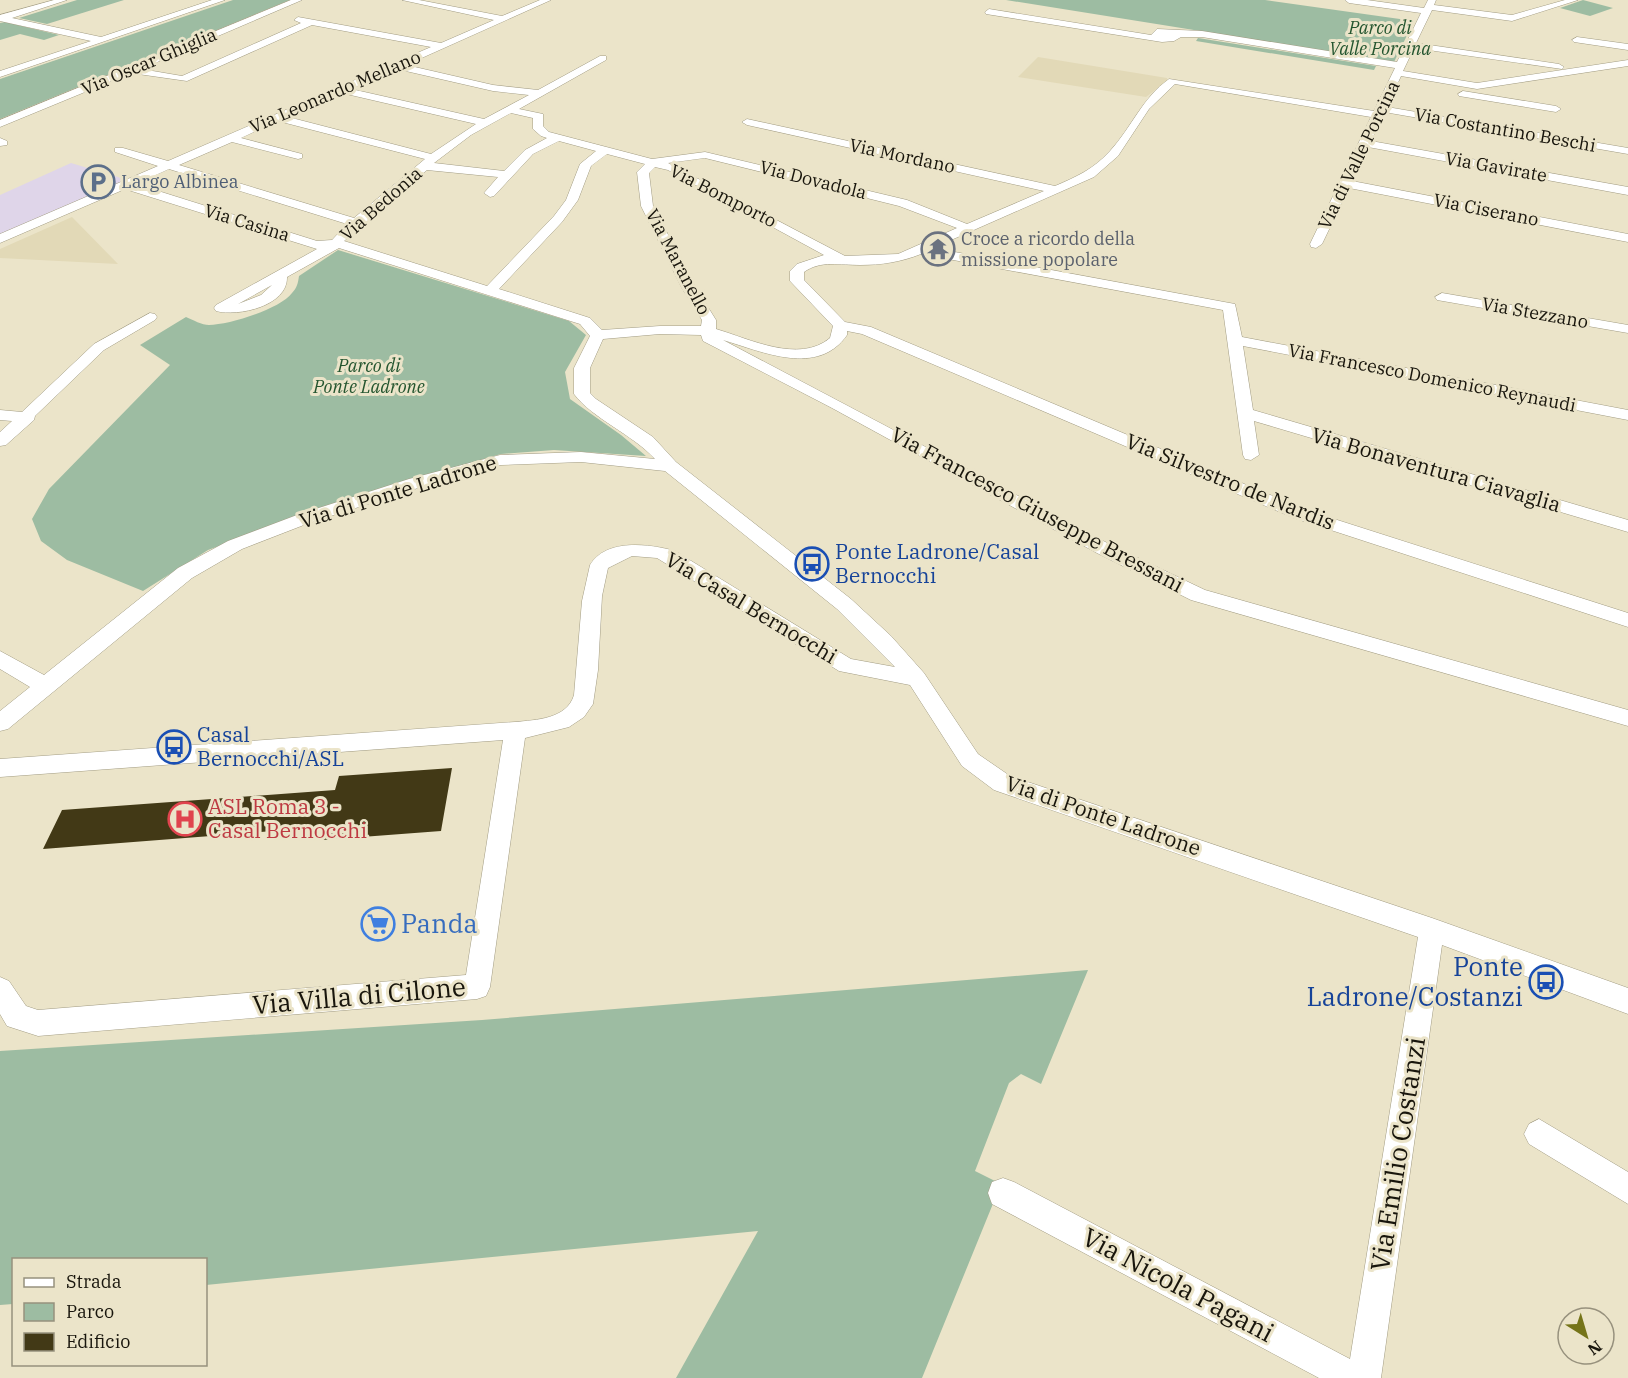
<svg xmlns="http://www.w3.org/2000/svg" width="1628" height="1378" viewBox="0 0 1628 1378" font-family="'IBM Plex Serif',serif">
<style>
.built{fill:#e2d9b7}
.industrial{fill:#dfd5e9}
.green{fill:#9dbca2}
.building{fill:#423916}
.lines{fill:none;stroke-linecap:round;stroke-linejoin:round}
.minor-casing{stroke:#a29c83;stroke-width:1}
.minor{fill:#fff;fill-rule:evenodd}
.labels{text-anchor:middle;stroke-width:6;stroke-linejoin:round;paint-order:stroke}
.far-park-label{font-size:18px;font-style:italic;fill:#24552f;stroke:#ebe4c9}
.far-street-label{font-size:18px;fill:#18150c;stroke:#ebe4c9}
.far-service-label{font-size:18px;fill:#4e5e75;stroke:#ebe4c9;text-anchor:start}
.far-worship-label{font-size:18px;fill:#5b616d;stroke:#ebe4c9;text-anchor:start}
.street-label{font-size:21px;fill:#18150c;stroke:#ebe4c9}
.transit-label{font-size:21px;fill:#164399;stroke:#ebe4c9;text-anchor:start}
.health-label{font-size:21px;fill:#be3a42;stroke:#ebe4c9;text-anchor:start}
.near-shop-label{font-size:26px;fill:#366cbe;stroke:#ebe4c9;text-anchor:start}
.near-transit-label{font-size:26px;fill:#164399;stroke:#ebe4c9;text-anchor:end}
.near-street-label{font-size:26px;fill:#18150c;stroke:#ebe4c9}
</style>
<rect width="100%" height="100%" fill="#ebe4c9"/>
<g class="built">
<path d="M1038 57 1167 78V81L1146 97 1018 77Z"/>
<path d="M72 217 118 264 0 258V249Z"/>
</g>
<path class="industrial" d="M71 163 128 180 0 235V195Z"/>
<g class="green">
<path d="M77 0H124L47 24 19 18Z"/>
<path d="M233 0H290L0 119V79Z"/>
<path d="M1006 0H1265L1414 21 1394 62Z"/>
<path d="M1583 0 1613 8 1590 16 1560 8Z"/>
<path d="M5 22 59 35 44 40 20 34 0 40V23Z"/>
<path d="M1198 38 1376 66 1374 70 1196 41Z"/>
<path d="M338 250 569 321 586 335 565 372 570 399 621 435 646 456 554 450 501 454 350 498 208 550 143 591 67 560 41 541 32 519 49 489 170 365 140 345 186 317C193 320 202 325 209 325 229 325 280 309 292 293 297 288 298 283 299 276Z"/>
<path d="M1088 970 1041 1084 1021 1074 1009 1083 975 1171 1001 1184 922 1378H676L758 1231 206 1285V1260H14L13 1304 0 1305V1051L482 1020Z"/>
</g>
<path class="building" d="M452 768 441 831 322 840 325 827 43 849 62 810 335 790 339 776Z"/>
<g class="lines">
<g class="minor-casing">
<g id="minor">
<path d="M54 0H67L12 18 101 37 212 0H225L0 77V71L91 41 0 21V15Z"/>
<path d="M291 0H302L141 69 182 76 301 23 294 20 298 17 441 43 494 20 402 0H419L502 16 540 0H551L406 65 493 85 538 90 600 56H606V60L519 109 543 114V126L549 132 652 159 705 152 907 200 967 224 1044 191 747 125 742 122 747 119 1055 186C1076 177 1094 169 1110 151 1132 127 1142 98 1169 79L1374 111 1395 68 1202 37H1181L1174 41 1162 42 986 14 985 12 989 9 1151 35 1157 29 1202 31 1397 62 1421 13 1349 3 1345 0H1367L1424 8 1428 0H1436L1434 5 1512 15 1565 0H1578L1512 21 1432 10 1416 43 1559 64 1564 67 1562 69 1414 48 1403 71 1477 83 1628 60V66L1477 89 1401 76 1387 107 1628 148V154L1384 112 1371 141 1628 187V195L1368 147 1352 181 1628 234V242L1349 188 1322 244 1316 248 1311 247 1310 244 1371 117 1175 84 1149 109 1118 156 1094 177 933 248 1235 304 1242 337 1628 410V420L1243 346 1253 410 1628 520V532L1254 421 1259 455 1251 460 1245 459 1243 455 1223 310 921 254C901 262 881 265 860 265 840 265 821 260 804 272V280L845 322 871 327 1306 510 1628 613V627L1294 518 862 334 847 331V335C818 377 763 352 723 340L1111 545 1205 590 1628 710V726L1191 600 1097 553 832 408 703 341 701 335 660 334 603 339 590 368V393L596 399 653 437 676 462 851 599 891 636 924 673 978 754 1010 776 1432 918 1628 988V1014L1442 945 1381 1378H1319L992 1204 988 1193 992 1182 1003 1178 1014 1182 1350 1359 1418 937 994 790 962 766 910 685 839 671 657 558 632 556 608 568 602 596 598 670 593 704 584 717 569 727 525 738 490 987 486 996 477 999 38 1036 7 1026 0 1014V977L9 981 26 1006 38 1010 466 975 503 740 0 777V759L515 722C536 720 567 719 574 695L582 601 590 565C606 538 650 544 675 551L851 659 895 667 837 609 665 471 581 462 501 465 421 487 309 523 242 549 192 578 8 729 0 731V711L30 687 0 669V651L44 675 178 568 228 541 297 515 409 479 500 455 581 452 655 459C632 434 593 419 574 394V368L590 336 580 324 339 248 287 277C288 306 238 317 216 311L214 308 216 305 317 249 125 189 0 243V234L158 166 115 152V148H123L168 161 431 47 312 25 187 81 131 73 0 127V120ZM397 69 493 91 529 95 484 119 351 89ZM342 93 476 124 431 154 288 117ZM511 113 533 118V129L541 136 547 138 525 150 504 171 434 163 471 135ZM278 121 425 159 354 218 179 165 232 142 298 159 302 158V154L241 138ZM559 141 596 151 580 164 566 200 554 216 487 286 344 241 427 170 498 177 484 193 490 197 494 196 533 154ZM607 154 645 164 637 172 641 206 682 288 702 320 701 326H660L602 330 590 318 499 289 562 222 578 200 591 166ZM705 158 899 206 957 228 898 254 845 256 668 163ZM655 167 668 170 824 255 797 264 790 271V281L833 326 830 338C799 364 750 339 716 329V320L696 288 653 206 649 173ZM169 169 347 224 332 240 317 241 136 184ZM272 285 261 295 238 304Z"/>
<path d="M1577 37 1628 44V50L1574 42 1572 40Z"/>
<path d="M1463 91 1556 106 1561 109 1556 112 1459 96 1458 94Z"/>
<path d="M0 138 7 141V145L0 146Z"/>
<path d="M1442 293 1628 325V333L1437 300 1435 297Z"/>
<path d="M150 313 155 314 157 317 155 320 104 350 35 416 34 420 6 445 0 446V432L12 421 0 420V410L22 412 94 344Z"/>
<path d="M1539 1119 1628 1172V1204L1529 1144 1524 1134 1529 1124Z"/>
</g>
</g>
<use href="#minor" class="minor"/>
</g>
<defs>
<g id="parking-ring" transform="scale(1.725)"><circle r="9.5" fill="#ebe4c9" stroke="#5c6f8a" stroke-width="1.5"/><path d="M-3.5-5.5H1a3.5 3.5 0 0 1 0 7H-1V5.5H-3.5ZM-1-3.4V-.6H.8a1.4 1.4 0 0 0 0-2.8Z" fill="#5c6f8a"/></g>
<g id="temple-ring" transform="scale(1.725)"><circle r="9.5" fill="#ebe4c9" stroke="#6b7280" stroke-width="1.5"/><path d="M0-6L5-2H3V0L6.5 2.5H4V6H1.5V3h-3V6H-4V2.5H-6.5L-3 0V-2H-5Z" fill="#6b7280"/></g>
<g id="bus-ring" transform="scale(1.725)"><circle r="9.5" fill="#ebe4c9" stroke="#1a4fb4" stroke-width="1.5"/><path d="M-5-6H5V4H4V6H2V4H-2V6H-4V4H-5ZM-3.5-4V0h7V-4ZM-3.5 1.2v1.5H-2V1.2ZM2 1.2v1.5H3.5V1.2Z" fill="#1a4fb4"/></g>
<g id="hospital-ring" transform="scale(1.725)"><circle r="9.5" fill="#ebe4c9" stroke="#e0444e" stroke-width="1.5"/><path d="M-5-5h3v3.5h4V-5h3V5h-3V1.5h-4V5h-3Z" fill="#e0444e"/></g>
<g id="supermarket-ring" transform="scale(1.725)"><circle r="9.5" fill="#ebe4c9" stroke="#3f7fe0" stroke-width="1.5"/><path d="M-6-5.5h2.5l.6 2H6L4.5 2H-2.5L-4.4-4H-6ZM-1.5 3.2a1.3 1.3 0 1 0 .1 0ZM3 3.2a1.3 1.3 0 1 0 .1 0Z" fill="#3f7fe0"/></g>
</defs>
<g fill-rule="evenodd">
<use href="#parking-ring" x="98" y="182"/>
<use href="#temple-ring" x="938" y="249"/>
<use href="#bus-ring" x="812" y="564"/>
<use href="#bus-ring" x="174" y="747"/>
<use href="#hospital-ring" x="185" y="819"/>
<use href="#supermarket-ring" x="378" y="924"/>
<use href="#bus-ring" x="1546" y="982"/>
</g>
<g class="labels">
<g class="far-park-label">
<text x="1380" y="34">Parco di<tspan x="1380" dy="21">Valle Porcina</tspan></text>
<text x="369" y="372">Parco di<tspan x="369" dy="21">Ponte Ladrone</tspan></text>
</g>
<g class="far-street-label">
<text transform="translate(149 62) rotate(-23)" y="6">Via Oscar Ghiglia</text>
<text transform="translate(335 92) rotate(-23)" y="6">Via Leonardo Mellano</text>
<text transform="translate(1505 130) rotate(10)" y="6">Via Costantino Beschi</text>
<text transform="translate(1359 155) rotate(-64)" y="6">Via di Valle Porcina</text>
<text transform="translate(902 156) rotate(12)" y="6">Via Mordano</text>
<text transform="translate(1496 167) rotate(10)" y="6">Via Gavirate</text>
<text transform="translate(813 180) rotate(14)" y="6">Via Dovadola</text>
<text transform="translate(723 196) rotate(27)" y="6">Via Bomporto</text>
<text transform="translate(381 204) rotate(-41)" y="6">Via Bedonia</text>
<text transform="translate(1486 210) rotate(11)" y="6">Via Ciserano</text>
<text transform="translate(247 223) rotate(17)" y="6">Via Casina</text>
<text transform="translate(678 262) rotate(62)" y="6">Via Maranello</text>
<text transform="translate(1535 313) rotate(10)" y="6">Via Stezzano</text>
<text transform="translate(1432 378) rotate(11)" y="6">Via Francesco Domenico Reynaudi</text>
</g>
<g class="far-service-label">
<text x="121" y="188">Largo Albinea</text>
</g>
<g class="far-worship-label">
<text x="961" y="245">Croce a ricordo della<tspan x="961" dy="21">missione popolare</tspan></text>
</g>
<g class="street-label">
<text transform="translate(1436 470) rotate(16)" y="7">Via Bonaventura Ciavaglia</text>
<text transform="translate(1230 482) rotate(22)" y="7">Via Silvestro de Nardis</text>
<text transform="translate(398 492) rotate(-17)" y="7">Via di Ponte Ladrone</text>
<text transform="translate(1037 510) rotate(28)" y="7">Via Francesco Giuseppe Bressani</text>
<text transform="translate(751 608) rotate(31)" y="7">Via Casal Bernocchi</text>
<text transform="translate(1103 816) rotate(19)" y="7">Via di Ponte Ladrone</text>
</g>
<g class="transit-label">
<text x="835" y="559">Ponte Ladrone/Casal<tspan x="835" dy="24">Bernocchi</tspan></text>
<text x="197" y="742">Casal<tspan x="197" dy="24">Bernocchi/ASL</tspan></text>
</g>
<g class="health-label">
<text x="208" y="814">ASL Roma 3 -<tspan x="208" dy="24">Casal Bernocchi</tspan></text>
</g>
<g class="near-shop-label">
<text x="401" y="933">Panda</text>
</g>
<g class="near-transit-label">
<text x="1523" y="976">Ponte<tspan x="1523" dy="30">Ladrone/Costanzi</tspan></text>
</g>
<g class="near-street-label">
<text transform="translate(359 996) rotate(-5)" y="9">Via Villa di Cilone</text>
<text transform="translate(1398 1154) rotate(-81)" y="9">Via Emilio Costanzi</text>
<text transform="translate(1178 1285) rotate(28)" y="9">Via Nicola Pagani</text>
</g>
</g>
<rect x="12" y="1258" width="195" height="108" fill="#ebe4c9" stroke="#97917d" stroke-width="1.5"/>
<rect x="24" y="1278" width="30" height="9" fill="#ffffff" stroke="#97917d" stroke-width="1.5"/>
<text x="66" y="1288" font-size="18" fill="#18150c">Strada</text>
<rect x="24" y="1303" width="30" height="18" fill="#9dbca2" stroke="#97917d" stroke-width="1.5"/>
<text x="66" y="1318" font-size="18" fill="#18150c">Parco</text>
<rect x="24" y="1333" width="30" height="18" fill="#423916" stroke="#97917d" stroke-width="1.5"/>
<text x="66" y="1348" font-size="18" fill="#18150c">Edificio</text>
<g transform="translate(1586 1336) rotate(143)"><circle r="28" fill="#ebe4c9" stroke="#97917d" stroke-width="1.5"/>
<path d="M0-4.5L10 22L0 15L-10 22Z" fill="#757419"/>
<text y="-9" font-size="16" font-weight="bold" text-anchor="middle" fill="#18150c">N</text>
</g>
</svg>
